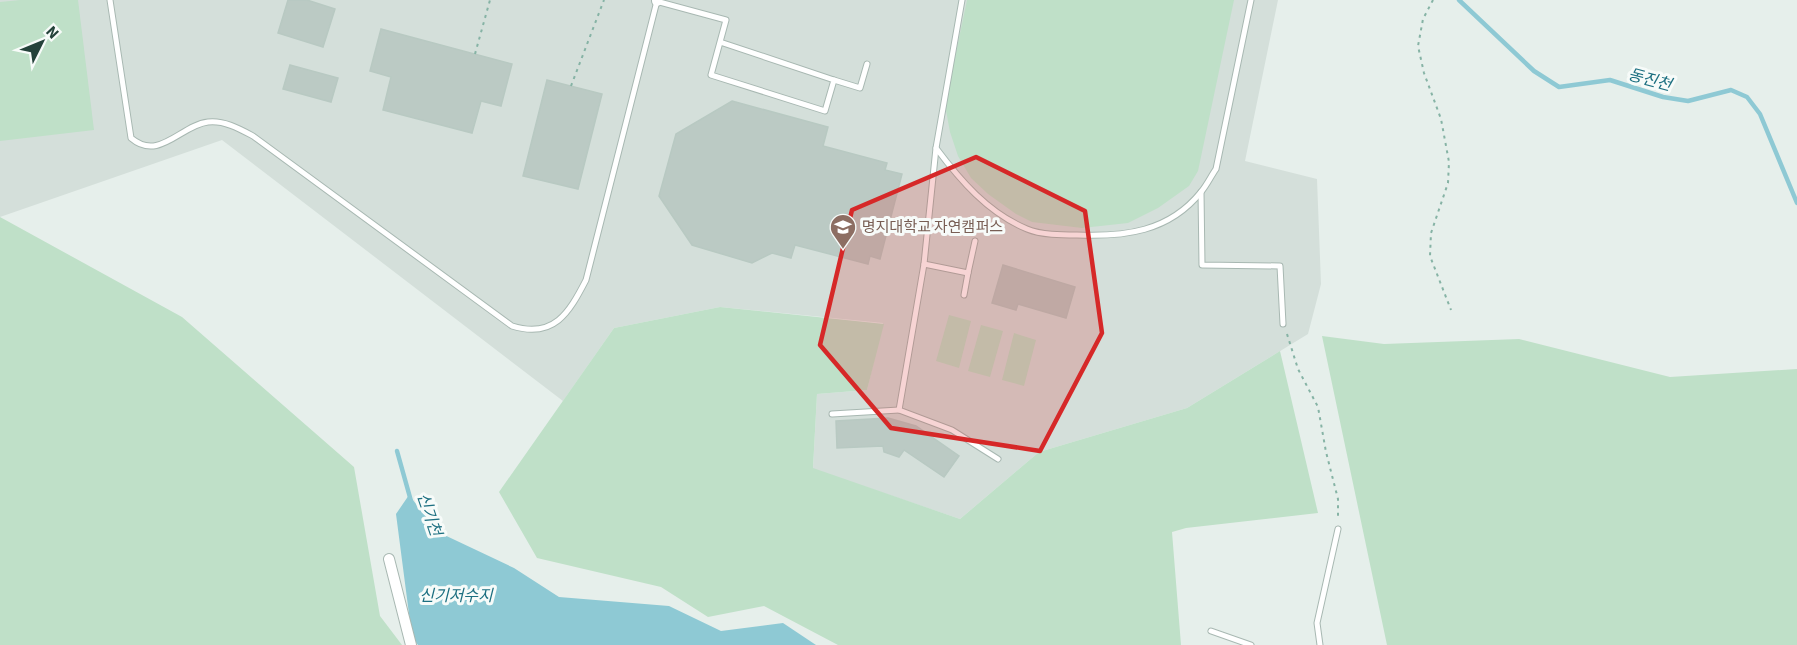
<svg xmlns="http://www.w3.org/2000/svg" width="1797" height="645" viewBox="0 0 1797 645" font-family="'Source Sans 3','Noto Sans KR',sans-serif">
<style>
.built{fill:#d4dfda}
.green{fill:#bfe0c8}
.water{fill:#8ec9d4}
.lines{fill:none;stroke-linecap:round;stroke-linejoin:round}
.stream{stroke:#8ec9d4;stroke-width:4.5}
.building{fill:#bbcac4;stroke:#b8c9c2;stroke-width:1.5}
.lane-casing{stroke:#a8b8b2;stroke-width:7}
.street-casing{stroke:#a8b8b2;stroke-width:12}
.path{stroke:#86b3a5;stroke-width:2;stroke-dasharray:3 4.5;stroke-linecap:butt}
.lane{stroke:#fff;stroke-width:5}
.street{stroke:#fff;stroke-width:10}
.marked{fill:#d62828;fill-opacity:0.2;stroke:#d62828;stroke-width:4.5;stroke-linejoin:round}
.labels{text-anchor:middle;stroke-width:6;stroke-linejoin:round;paint-order:stroke}
.education-label{font-size:15px;fill:#785e54;stroke:#f7fbf9;text-anchor:start}
.water-label{font-size:16px;font-style:italic;fill:#1c6f80;stroke:#f7fbf9}
</style>
<rect width="100%" height="100%" fill="#e6efeb"/>
<path class="built" d="M0 0H1278L1245 161 1317 179 1321 284 1308 334 1187 408 1039 452 960 519 813 469 817 394 867 390 883 323 720 307 614 328 563 401 222 140 0 217Z"/>
<g class="green">
<path d="M20 0H78L94 130 0 141V2Z"/>
<path d="M967 0H1234L1198 171 1189 186 1158 208 1128 223 1082 228 1032 222 1016 214 988 194 971 178 958 156 950 132 945 105Z"/>
<path d="M0 217 182 317 354 467 380 616 402 645H0Z"/>
<path d="M720 307 884 324 867 390 817 394 813 468 960 519 1039 452 1187 408 1280 351 1318 513 1186 528 1172 532 1181 645H838L764 606 708 617 661 587 537 558 499 492 614 328Z"/>
<path d="M949 315 971 321 959 368 936 361Z"/>
<path d="M981 325 1003 331 990 377 968 371Z"/>
<path d="M1014 333 1036 340 1024 386 1002 380Z"/>
<path d="M1322 336 1384 344 1519 339 1670 377 1797 369V645H1387Z"/>
</g>
<path class="water" d="M409 495 438 532 514 568 559 597 669 606 721 631 783 623 816 645H418L412 637 396 514Z"/>
<g class="lines">
<g class="stream">
<path d="M1459 0 1534 71 1559 87 1610 80 1663 97 1688 101 1731 90 1747 97 1760 114 1797 203"/>
<path d="M397 451 411 501"/>
</g>
</g>
<g class="building">
<path d="M288 0H307L335 9 323 47 278 33Z"/>
<path d="M381 29 512 64 501 106 481 101 472 133 383 110 391 77 370 71Z"/>
<path d="M290 65 338 78 331 102 283 89Z"/>
<path d="M547 80 602 94 578 189 523 176Z"/>
<path d="M732 101 828 127 823 146 887 163 885 170 902 174 880 259 870 256 868 264 795 245 791 258 772 253 752 263 692 245 659 196 676 134Z"/>
<path d="M1003 265 1075 287 1066 318 1018 304 1016 310 992 303Z"/>
<path d="M888 418 916 426 959 456 944 477 904 450 899 457 884 452 883 446 837 448 836 421Z"/>
</g>
<g class="lines">
<g class="lane-casing">
<g id="lane">
<path d="M110 0 131 138C159 162 181 125 208 122 224 120 240 129 253 136L512 326C554 339 569 313 586 280L657 1"/>
<path d="M962 0 936 148C960 180 988 213 1027 229 1041 235 1062 235 1077 235 1124 237 1169 232 1201 192 1207 185 1211 176 1216 169L1251 0"/>
<path d="M656 1 726 20 711 75 825 111 834 80 720 42"/>
<path d="M834 80 860 88 867 64"/>
<path d="M936 148 924 264 899 410 952 430 998 459"/>
<path d="M1201 192 1202 265 1280 266 1283 324"/>
<path d="M924 264 968 273 975 241"/>
<path d="M964 295 968 273"/>
<path d="M832 414 899 410"/>
<path d="M1211 631 1251 645"/>
<path d="M1320 645 1317 623 1338 529"/>
</g>
</g>
<g class="street-casing">
<g id="street">
<path d="M657 1V0"/>
<path d="M389 559 411 645"/>
</g>
</g>
<g class="path">
<path d="M1433 0 1423 19 1418 46 1424 73 1441 119 1449 162 1448 183 1431 233 1430 256 1451 310"/>
<path d="M475 54 490 0"/>
<path d="M571 86 604 0"/>
<path d="M1287 334 1298 369 1318 407 1326 452 1338 499V520"/>
</g>
<use href="#lane" class="lane"/>
<use href="#street" class="street"/>
</g>
<path class="marked" d="M976 157 1085 211 1102 333 1040 451 891 428 820 345 852 210Z"/>
<defs>
<g id="university-pin" transform="scale(1.35)"><path d="M0 17L-7.5 6A9.5 9.5 0 1 1 7.5 6Z" fill="#8d6e63" stroke="#f7fbf9"/><path d="M0-5L7-2L0 1L-7-2ZM-4 1L0 2.5L4 1V4Q0 6-4 4Z" fill="#fff"/></g>
</defs>
<g fill-rule="evenodd">
<use href="#university-pin" x="843" y="227"/>
</g>
<g class="labels">
<g class="education-label">
<text x="862" y="232">명지대학교 자연캠퍼스</text>
</g>
<g class="water-label">
<text transform="translate(1650 79) rotate(15)" y="6">동진천</text>
<text transform="translate(430 514) rotate(71)" y="6">신기천</text>
<text x="456" y="601">신기저수지</text>
</g>
</g>
<g transform="translate(42 42) rotate(47)" stroke="#f7fbf9" stroke-width="4.5" paint-order="stroke">
<path d="M0-4.5L10 22L0 15L-10 22Z" fill="#24423a"/>
<text y="-9" font-size="16" font-weight="bold" text-anchor="middle" fill="#24423a">N</text>
</g>
</svg>
